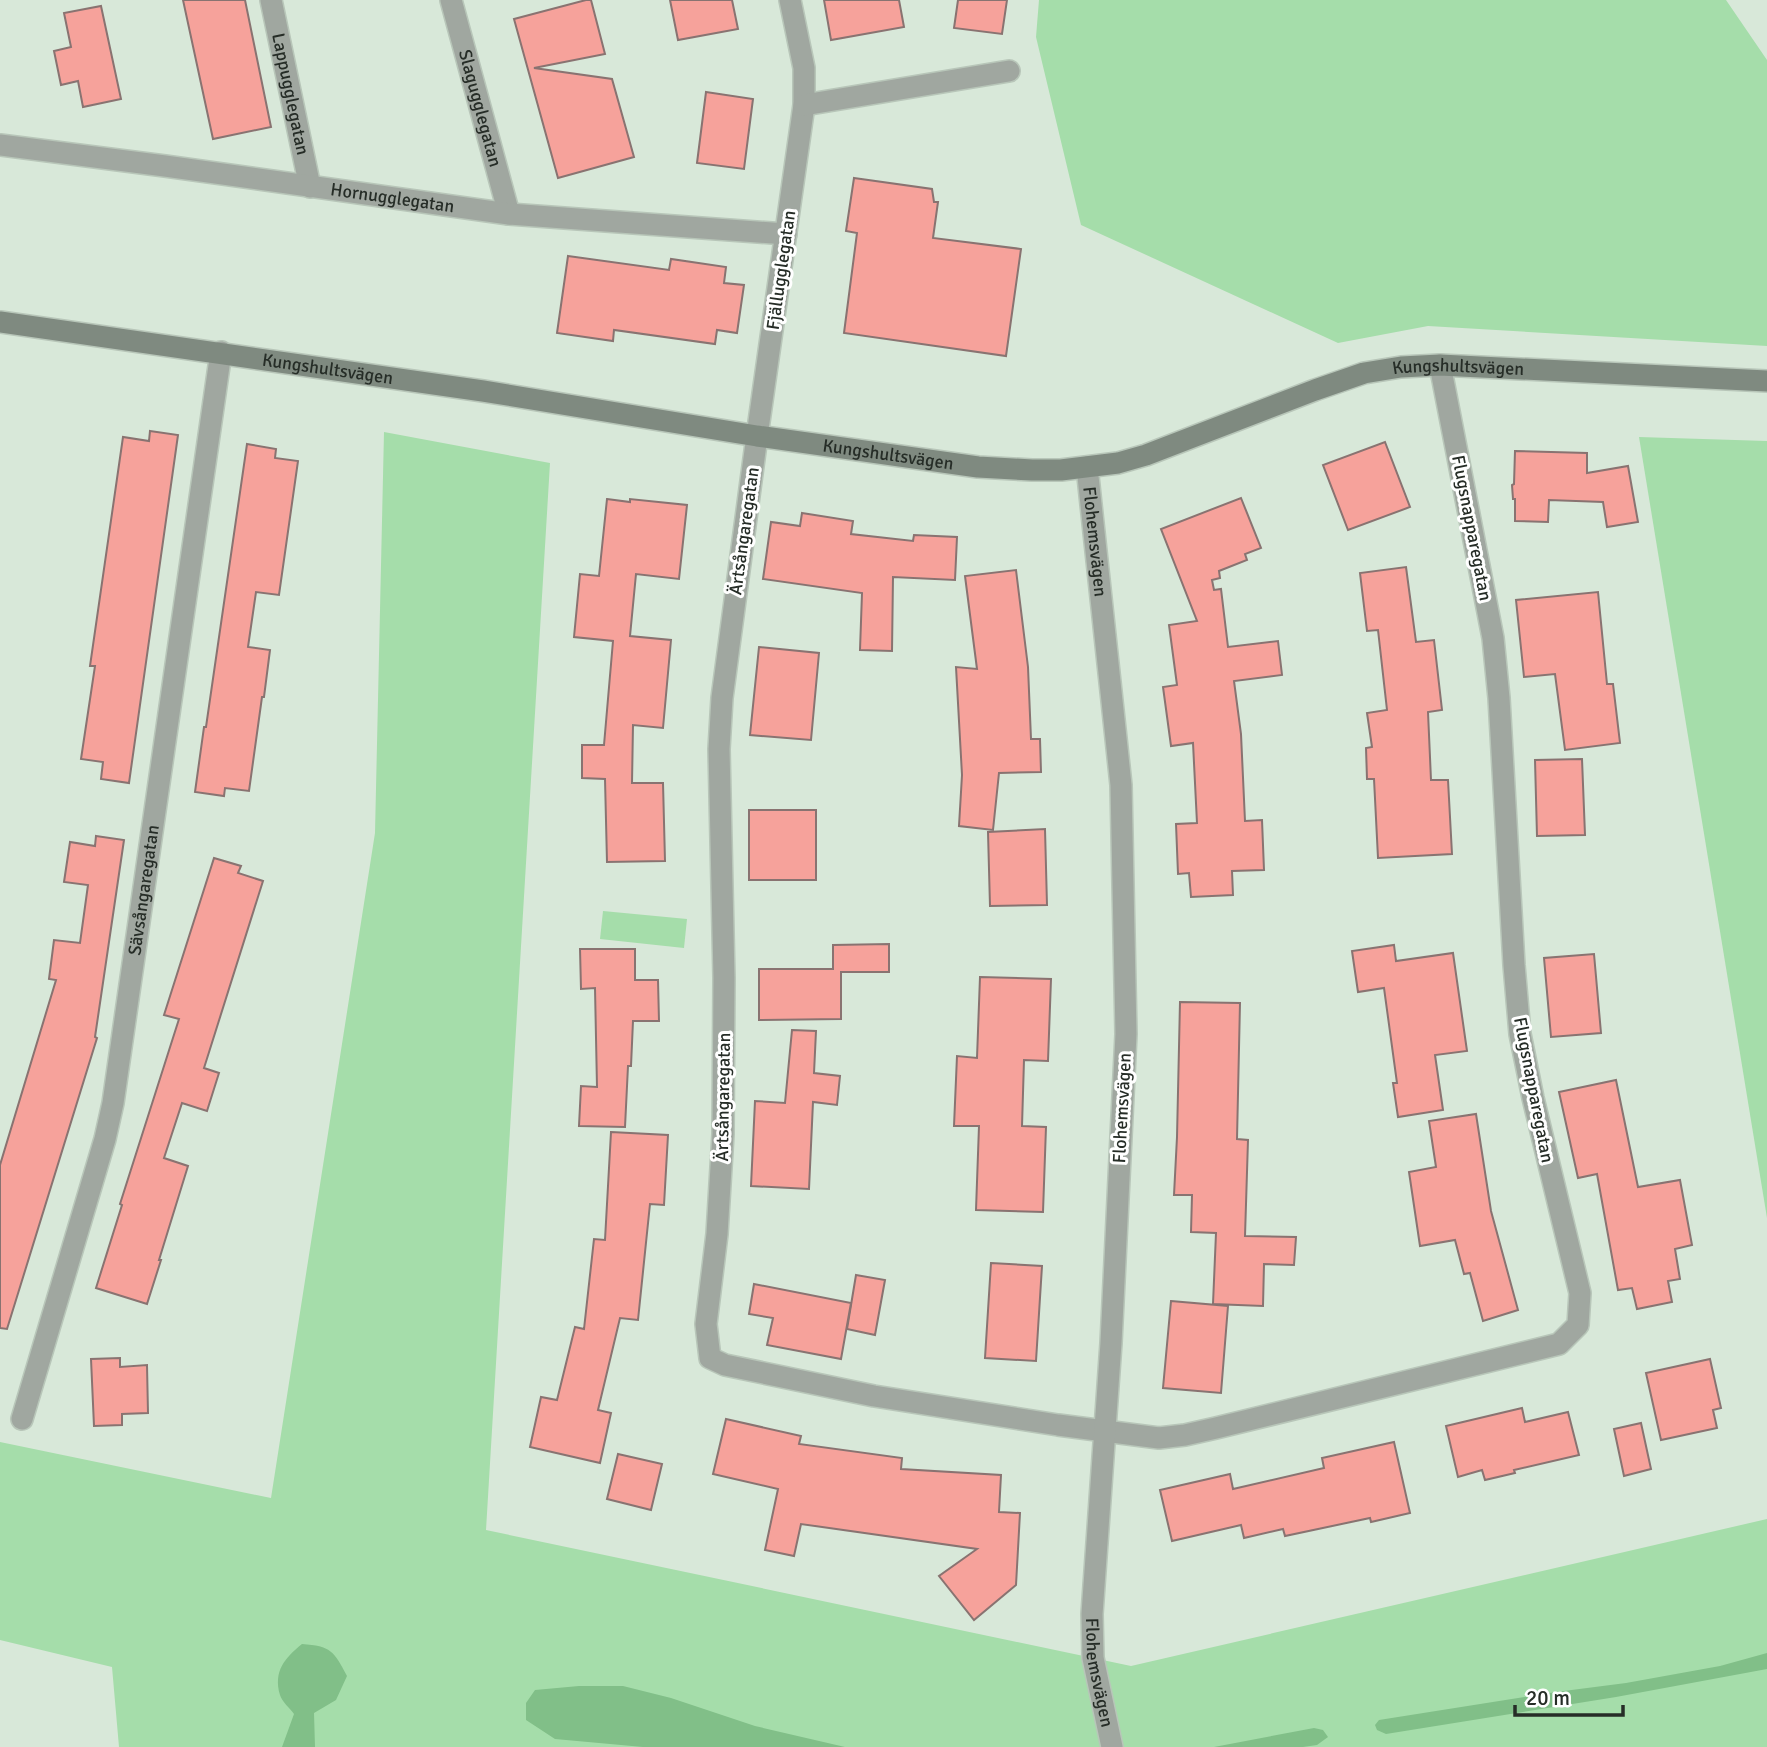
<svg xmlns="http://www.w3.org/2000/svg" width="1767" height="1747" viewBox="0 0 1767 1747" font-family="Signika,sans-serif">
<style>
.green{fill:#a5ddaa}
.water{fill:#81bf88}
.building{fill:#f6a29b;stroke:#897371;stroke-width:2}
.lines{fill:none;stroke-linecap:round;stroke-linejoin:round}
.street-casing{stroke:#b8c6b9;stroke-width:24}
.secondary-casing{stroke:#b8c6b9;stroke-width:24}
.street{stroke:#a0a7a0;stroke-width:21}
.secondary{stroke:#7f8a80;stroke-width:21}
.labels{text-anchor:middle;stroke-width:6;stroke-linejoin:round;paint-order:stroke}
.street-label{font-size:18px;fill:#262d27;stroke:#fff}
</style>
<rect width="100%" height="100%" fill="#d8e8d9"/>
<g class="green">
<path d="M1039 0H1726L1767 60V346L1428 326 1338 343 1081 225 1036 37Z"/>
<path d="M384 432 550 463 486 1530 1131 1666 1767 1519V1747H119L112 1667 0 1640V1442L271 1498 375 833Z"/>
<path d="M1639 437 1767 441V1218Z"/>
<path d="M603 911 687 919 684 948 600 939Z"/>
</g>
<g class="water">
<path d="M302 1644C331 1646 334 1651 347 1676L336 1700 314 1713 315 1747H282L294 1714C290 1708 282 1702 280 1695 273 1671 285 1658 302 1644Z"/>
<path d="M1767 1653V1669L1616 1697 1386 1734 1377 1730 1375 1725 1379 1720 1556 1692 1626 1683 1720 1666Z"/>
<path d="M579 1686H623L671 1698 755 1726 845 1747H643L555 1739 526 1720V1703L535 1690Z"/>
<path d="M1314 1728 1323 1730 1328 1737 1317 1745 1303 1747H1214Z"/>
</g>
<g class="building">
<path d="M183 0H245L271 127 213 139Z"/>
<path d="M586 0H591L605 54 534 68 612 79 634 157 558 178 514 19Z"/>
<path d="M670 0H732L738 29 678 40Z"/>
<path d="M824 0H899L904 27 831 40Z"/>
<path d="M958 0H1007L1002 34 954 28Z"/>
<path d="M101 6 121 99 83 107 78 81 61 85 54 51 71 47 64 13Z"/>
<path d="M706 92 753 99 744 169 697 163Z"/>
<path d="M854 178 932 189 934 202H938L933 238 1021 249 1006 356 844 333 857 233 846 231Z"/>
<path d="M568 256 669 270 671 259 726 267 724 283 744 285 737 333 717 330 715 344 614 330 613 341 557 333Z"/>
<path d="M150 431 178 435 129 783 101 779 103 762 81 759 95 666H90L123 437 149 441Z"/>
<path d="M1385 442 1410 507 1348 530 1323 465Z"/>
<path d="M247 444 276 449 275 458 298 461 279 595 256 592 248 647 270 650 264 697H262L249 791 225 788 224 796 195 792 204 727H206Z"/>
<path d="M1515 451 1587 453V473L1628 466 1638 522 1607 527 1603 502 1549 500 1548 522 1515 521V499H1513L1512 485 1514 484Z"/>
<path d="M1241 498 1261 548 1245 554 1247 560 1219 571 1220 578 1212 580 1214 590 1221 589 1228 647 1278 641 1282 675 1234 681 1241 734 1245 821 1262 820 1264 870 1232 871 1233 895 1191 897 1189 873 1178 874 1176 824 1197 823 1193 743 1171 746 1163 687 1177 685 1169 625 1197 621 1161 529Z"/>
<path d="M607 499 630 502V499L687 505 679 579 636 574 630 636 671 640 663 728 633 725 632 783H663L665 861 607 862 605 779 582 778V745H604L613 641 574 637 580 574 599 576Z"/>
<path d="M802 513 853 521 851 534 913 541 914 535 957 537 955 580 893 577 892 651 860 650 862 593 763 579 771 522 800 526Z"/>
<path d="M1406 567 1416 642 1434 640 1442 710 1428 712 1431 780H1448L1452 854 1378 858 1374 779H1367L1366 748 1372 747 1367 713 1387 710 1378 630 1367 631 1360 573Z"/>
<path d="M1016 570 1028 667 1031 739H1040L1041 772 999 773 993 830 959 826 962 775 956 667 977 669 965 576Z"/>
<path d="M1598 592 1607 684H1613L1620 743 1565 750 1555 674 1524 677 1516 600Z"/>
<path d="M759 647 819 653 811 740 750 735Z"/>
<path d="M1582 759 1585 835 1537 836 1535 760Z"/>
<rect x="749" y="810" width="67" height="70"/>
<path d="M1045 829 1047 905 990 906 988 832Z"/>
<path d="M96 836 124 840 95 1037 97 1038 7 1329 0 1328V1165L56 980 49 979 54 940 80 943 88 885 64 882 70 842 95 846Z"/>
<path d="M214 858 241 866 238 873 263 881 204 1068 219 1073 207 1111 182 1103 164 1158 188 1166 159 1260H161L147 1304 96 1288 122 1205 120 1204 179 1019 164 1015Z"/>
<path d="M889 944V972H841V1019L759 1020V969H833V945Z"/>
<path d="M1394 945 1396 961 1453 953 1467 1051 1435 1055 1443 1110 1398 1117 1393 1083H1397L1384 988 1358 992 1352 951Z"/>
<path d="M580 949H635V980H658L659 1021H633L631 1066H628L625 1127 579 1126 581 1086 597 1087 595 988 581 989Z"/>
<path d="M1594 954 1601 1033 1551 1037 1544 958Z"/>
<path d="M980 977 1051 979 1048 1061 1024 1060 1022 1126 1046 1127 1043 1212 976 1210 979 1126H954L957 1056 977 1058Z"/>
<path d="M1180 1002 1240 1003 1237 1139 1248 1140 1245 1236 1296 1237 1294 1265 1264 1264 1263 1306 1213 1304 1216 1233 1191 1232 1192 1195H1174L1177 1137Z"/>
<path d="M792 1030 816 1031 814 1073 840 1076 837 1105 813 1102 809 1189 751 1186 755 1101 785 1103Z"/>
<path d="M1616 1080 1638 1187 1680 1180 1692 1245 1675 1249 1680 1279 1668 1281 1672 1302 1637 1309 1632 1288 1618 1290 1597 1174 1578 1178 1559 1092Z"/>
<path d="M1476 1114 1491 1211 1518 1310 1483 1321 1470 1273 1464 1274 1455 1240 1420 1246 1409 1172 1436 1167 1429 1121Z"/>
<path d="M611 1132 668 1135 664 1205 650 1204 638 1320 620 1318 598 1410 611 1413 600 1463 530 1447 541 1397 557 1400 575 1327 584 1329 594 1239 605 1240Z"/>
<path d="M991 1263 1042 1266 1036 1361 985 1358Z"/>
<path d="M856 1275 885 1280 875 1335 847 1329Z"/>
<path d="M754 1284 851 1303 841 1359 767 1345 773 1318 749 1314Z"/>
<path d="M1171 1301 1228 1306 1221 1393 1163 1388Z"/>
<path d="M120 1358V1367L147 1365 148 1413 122 1414V1425L94 1426 91 1359Z"/>
<path d="M1710 1359 1721 1408 1713 1410 1717 1428 1661 1440 1646 1373Z"/>
<path d="M1522 1408 1525 1422 1568 1412 1579 1455 1514 1470 1515 1473 1485 1480 1482 1470 1458 1477 1446 1426Z"/>
<path d="M726 1419 801 1436 799 1444 902 1458 901 1469 1001 1475 999 1512 1020 1513 1016 1585 974 1620 939 1576 977 1549 801 1524 794 1556 765 1550 778 1489 713 1474Z"/>
<path d="M1641 1423 1651 1469 1624 1476 1614 1429Z"/>
<path d="M1394 1442 1410 1513 1371 1522 1370 1518 1285 1536 1283 1529 1244 1538 1241 1525 1172 1541 1160 1490 1230 1474 1233 1489 1324 1468 1322 1458Z"/>
<path d="M618 1454 662 1464 651 1510 607 1499Z"/>
</g>
<g class="lines">
<g class="street-casing">
<g id="street">
<path id="s1" d="M271 0 310 187"/>
<path id="s2" d="M451 0 509 214"/>
<path d="M790 0 804 68V105L757 436 722 698 719 749 724 978 723 1134 717 1234 706 1324 710 1358 725 1365 874 1396 1058 1425 1159 1438 1185 1435 1216 1428 1559 1344 1578 1325 1580 1293 1533 1098 1520 1034 1514 965 1499 698 1493 638 1440 365"/>
<path d="M804 105 1009 71"/>
<path id="s3" d="M0 145 165 166 509 214 786 234"/>
<path id="s4" d="M1087 467 1121 785 1126 1034 1111 1343 1092 1614 1093 1658 1112 1747"/>
<path id="s5" d="M22 1419 105 1139 113 1103 221 352"/>
</g>
</g>
<g class="secondary-casing">
<g id="secondary">
<path id="s6" d="M0 322 483 391 757 436 978 467 1032 470H1061L1118 463 1146 455 1315 390 1364 373 1401 367 1440 365 1767 381"/>
</g>
</g>
<use href="#street" class="street"/>
<use href="#secondary" class="secondary"/>
</g>
<g class="labels">
<g class="street-label">
<text dy="6" stroke="none"><textPath href="#s1" startOffset="96">Lappugglegatan</textPath></text>
<text dy="6" stroke="none"><textPath href="#s2" startOffset="112">Slagugglegatan</textPath></text>
<text dy="6" stroke="none"><textPath href="#s3" startOffset="396">Hornugglegatan</textPath></text>
<text transform="translate(781 270) rotate(-82)" y="6">Fjällugglegatan</text>
<text dy="6" stroke="none"><textPath href="#s6" startOffset="331">Kungshultsvägen</textPath></text>
<text dy="6" stroke="none"><textPath href="#s6" startOffset="1486">Kungshultsvägen</textPath></text>
<text dy="6" stroke="none"><textPath href="#s6" startOffset="898">Kungshultsvägen</textPath></text>
<text transform="translate(1472 528) rotate(79)" y="6">Flugsnapparegatan</text>
<text transform="translate(744 531) rotate(-82)" y="6">Ärtsångaregatan</text>
<text dy="6" stroke="none"><textPath href="#s4" startOffset="75">Flohemsvägen</textPath></text>
<text dy="6" stroke="none"><textPath href="#s5" startOffset="544">Sävsångaregatan</textPath></text>
<text transform="translate(1534 1090) rotate(79)" y="6">Flugsnapparegatan</text>
<text transform="translate(723 1097) rotate(-89)" y="6">Ärtsångaregatan</text>
<text transform="translate(1122 1108) rotate(-87)" y="6">Flohemsvägen</text>
<text dy="6" stroke="none"><textPath href="#s4" startOffset="1209">Flohemsvägen</textPath></text>
</g>
</g>
<path d="M1515 1705v10h108v-10" fill="none" stroke="#262d27" stroke-width="3.5"/>
<text x="1526" y="1705" font-size="21" fill="#262d27" stroke="#ffffff" stroke-width="5" paint-order="stroke">20 m</text>
</svg>
